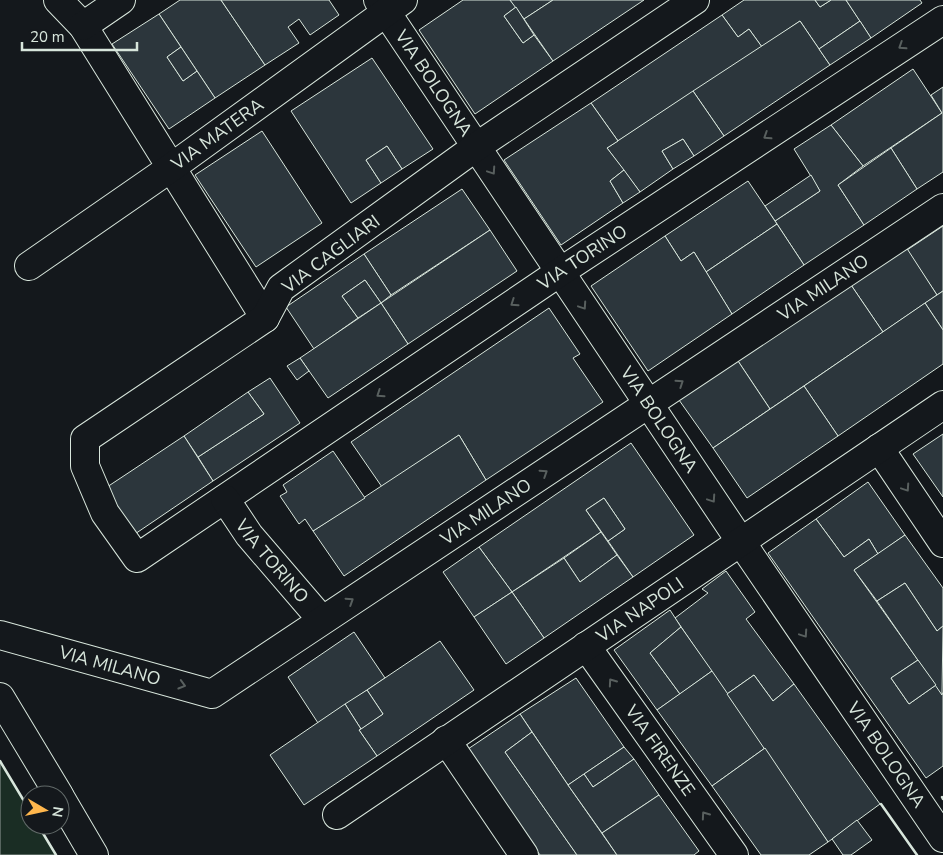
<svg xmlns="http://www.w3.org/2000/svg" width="943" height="855" viewBox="0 0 943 855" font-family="'Nunito Sans',sans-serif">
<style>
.green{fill:#1a2d24;stroke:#939e99}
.building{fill:#2c363c;stroke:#d8e6dc}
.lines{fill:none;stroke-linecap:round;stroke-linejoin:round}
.minor-casing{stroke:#d8e6dc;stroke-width:30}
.major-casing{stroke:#d8e6dc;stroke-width:30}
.minor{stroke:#14181c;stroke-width:28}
.major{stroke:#14181c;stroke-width:28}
.wall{stroke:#d8e6dc;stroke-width:2.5}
.oneway{stroke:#59605f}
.labels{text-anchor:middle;stroke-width:4;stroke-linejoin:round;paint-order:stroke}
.street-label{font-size:18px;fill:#d8e6dc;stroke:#14181c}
</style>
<rect width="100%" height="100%" fill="#14181c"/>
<path class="green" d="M0 761 30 811V825H38L56 855H0Z"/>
<g class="building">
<path d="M180 0H221L265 65 215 98 159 14Z"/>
<path d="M221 0H329L339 15 310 35 299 19 288 27 299 43 265 65Z"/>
<path d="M463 0H510L516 7 504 16 523 43 534 35 553 61 475 114 419 30Z"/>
<path d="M510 0H553L524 19Z"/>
<path d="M553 0H644L553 61 524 19Z"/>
<path d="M744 0H815L820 7 831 0H846L860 21 819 49 800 21 762 47 749 29 738 37 722 15Z"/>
<path d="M815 0H831L820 7Z"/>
<path d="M846 0H920L922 3 871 38Z"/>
<path d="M516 7 534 35 523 43 504 16Z"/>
<path d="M159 14 181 47 167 57 183 81 197 71 215 98 169 129 112 44Z"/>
<path d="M722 15 738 37 749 29 762 47 618 141 591 103Z"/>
<path d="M800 21 830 65 724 136 693 91Z"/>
<path d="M860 21 871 38 830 65 819 49Z"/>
<path d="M181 47 197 71 183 81 167 57Z"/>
<path d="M372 58 433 149 402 169 387 146 366 160 381 183 351 203 291 111Z"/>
<path d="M913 69 942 113 863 166 831 125Z"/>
<path d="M943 87V172L917 189 891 148 942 113 931 95Z"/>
<path d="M693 91 724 136 694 156 683 139 662 151 673 169 640 192 607 148Z"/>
<path d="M591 103 618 141 607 148 624 170 610 181 623 203 561 245 504 160Z"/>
<path d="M831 125 863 166 838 185 864 225 804 265 775 221 820 191 794 149Z"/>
<path d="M262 131 322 223 256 267 195 175Z"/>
<path d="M683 139 694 156 673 169 662 151Z"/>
<path d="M387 146 402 169 381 183 366 160Z"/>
<path d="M891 148 917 189 864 225 838 185Z"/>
<path d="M624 170 640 192 623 203 610 181Z"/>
<path d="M811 175 820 191 775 221 765 206Z"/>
<path d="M748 181 777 224 706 272 694 252 681 261 665 236Z"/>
<path d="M462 189 490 230 391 295 364 254Z"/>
<path d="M777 224 804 265 732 314 706 272Z"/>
<path d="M943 226V291L937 295 907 250Z"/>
<path d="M490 230 517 271 408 344 381 303Z"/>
<path d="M665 236 681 261 694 252 732 314 648 371 591 286Z"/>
<path d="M906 247 937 295 883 332 851 285Z"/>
<path d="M364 254 391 295 381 303 365 280 342 296 358 318 314 349 286 307Z"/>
<path d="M365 280 381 303 358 318 342 296Z"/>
<path d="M849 282 883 332 770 409 738 361Z"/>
<path d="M943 291V330L925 303Z"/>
<path d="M381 303 408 344 328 398 300 358Z"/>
<path d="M925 303 943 330V364L838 436 804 386Z"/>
<path d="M549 308 580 354 573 358 603 402 486 480 459 435 382 487 351 442Z"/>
<path d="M300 358 309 371 297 380 287 366Z"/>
<path d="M738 361 770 409 713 448 679 400Z"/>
<path d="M270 378 300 423 213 481 198 457 264 414 248 392Z"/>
<path d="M804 386 838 436 747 498 713 448Z"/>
<path d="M248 392 264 414 198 457 184 436Z"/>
<path d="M943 434V497L913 454Z"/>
<path d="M459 435 486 480 344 576 313 531Z"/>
<path d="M184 436 213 481 132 536 101 491Z"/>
<path d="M631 443 694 535 633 577 608 541 625 529 604 498 586 510 601 532 512 592 479 547Z"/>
<path d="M333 451 365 498 313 531 305 519 299 524 280 496 287 492 283 485Z"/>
<path d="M868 482 905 535 878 554 869 539 844 557 816 519Z"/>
<path d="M604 498 625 529 608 541 586 510Z"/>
<path d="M816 519 844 557 869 539 878 554 854 570 918 660 891 678 909 704 936 685 943 694V766L926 778 768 553Z"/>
<path d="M601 532 617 555 580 582 564 558Z"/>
<path d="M905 535 943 588V626L937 631 905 583 877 601 854 570Z"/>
<path d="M479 547 512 592 474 617 443 572Z"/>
<path d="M617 555 633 577 544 638 512 592 564 558 580 582Z"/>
<path d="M726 571 755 612 746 619 794 684 773 701 754 675 727 694 675 618 708 593 702 589Z"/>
<path d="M905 583 937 631 943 626 942 695 877 601Z"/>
<path d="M512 592 544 638 506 664 474 617Z"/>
<path d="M670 610 681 627 650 653 680 694 657 710 614 650Z"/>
<path d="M681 627 712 671 680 694 650 653Z"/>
<path d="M354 632 385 678 318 723 288 677Z"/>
<path d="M440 641 474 690 377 756 359 730 383 714 367 690Z"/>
<path d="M918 660 936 685 909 704 891 678Z"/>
<path d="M712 671 765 748 712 786 657 710Z"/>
<path d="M754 675 773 701 794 684 880 804 828 842 727 694Z"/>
<path d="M576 678 624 747 568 785 520 714Z"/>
<path d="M367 690 383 714 361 729 345 704Z"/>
<path d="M345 704 361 729 359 730 377 756 304 805 270 755Z"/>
<path d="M520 714 532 732 505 752 577 855H540L468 749Z"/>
<path d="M532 732 568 785 617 855H577L505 752Z"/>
<path d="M624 747 634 759 593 787 584 774Z"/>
<path d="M765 748 828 842 809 855H761L712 786Z"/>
<path d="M634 759 659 795 602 833 568 785 584 774 593 787Z"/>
<path d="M659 795 699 851 694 855H617L602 833Z"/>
<path d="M857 820 872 840 851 855H843L832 839Z"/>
</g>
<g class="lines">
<g class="minor-casing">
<g id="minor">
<path d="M58 0 83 26 265 318"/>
<path id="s1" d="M378 0 741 542 943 838"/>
<path id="s2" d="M695 0 476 147 281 288 265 318 85 439V466L105 513 137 558 560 272 943 20"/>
<path d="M83 26 121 0"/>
<path id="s3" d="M29 266 172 167 403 0"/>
<path d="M879 448 943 543"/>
<path id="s4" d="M225 499 249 535 322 620"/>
<path id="s5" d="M0 635 212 694 943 208"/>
<path id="s6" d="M586 646 734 855"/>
<path d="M446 740 524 855"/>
<path id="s7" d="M337 815 943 405"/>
</g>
</g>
<g class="major-casing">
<g id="major">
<path d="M0 697 59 795"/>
<path d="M60 797 94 855"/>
</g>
</g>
<use href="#minor" class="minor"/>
<use href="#major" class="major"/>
<g class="wall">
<path d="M0 761 30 811"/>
<path d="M942 797 943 799"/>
<path d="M881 804 917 855"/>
<path d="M38 825 56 855"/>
</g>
</g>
<defs><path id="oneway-chevron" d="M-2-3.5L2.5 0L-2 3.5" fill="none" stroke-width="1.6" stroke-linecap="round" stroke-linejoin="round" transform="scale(1.25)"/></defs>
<g class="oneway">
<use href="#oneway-chevron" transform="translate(902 46) rotate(147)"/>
<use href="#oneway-chevron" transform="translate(767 136) rotate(147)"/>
<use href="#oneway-chevron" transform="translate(492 171) rotate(56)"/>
<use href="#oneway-chevron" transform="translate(514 303) rotate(146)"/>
<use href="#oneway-chevron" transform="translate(583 306) rotate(56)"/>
<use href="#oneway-chevron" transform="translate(680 383) rotate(-34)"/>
<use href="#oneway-chevron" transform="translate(380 394) rotate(146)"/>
<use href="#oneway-chevron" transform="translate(544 473) rotate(-33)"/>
<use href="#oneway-chevron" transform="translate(906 488) rotate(56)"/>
<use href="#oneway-chevron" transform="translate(712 499) rotate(56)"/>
<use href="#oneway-chevron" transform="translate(350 601) rotate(-33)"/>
<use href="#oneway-chevron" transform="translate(804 634) rotate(56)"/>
<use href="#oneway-chevron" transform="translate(612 682) rotate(-125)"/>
<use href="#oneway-chevron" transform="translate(182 685) rotate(16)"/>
<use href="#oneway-chevron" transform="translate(705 815) rotate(-125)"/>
</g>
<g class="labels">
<g class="street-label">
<text dy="6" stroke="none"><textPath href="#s1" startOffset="100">VIA BOLOGNA</textPath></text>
<text dy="6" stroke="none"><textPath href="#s3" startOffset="230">VIA MATERA</textPath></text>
<text transform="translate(331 254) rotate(-37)" y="6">VIA CAGLIARI</text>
<text dy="6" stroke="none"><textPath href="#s2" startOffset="1426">VIA TORINO</textPath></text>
<text dy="6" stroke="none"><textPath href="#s5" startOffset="954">VIA MILANO</textPath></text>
<text dy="6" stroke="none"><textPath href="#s1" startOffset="505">VIA BOLOGNA</textPath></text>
<text dy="6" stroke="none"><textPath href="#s5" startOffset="549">VIA MILANO</textPath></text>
<text dy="6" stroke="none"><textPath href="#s4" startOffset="78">VIA TORINO</textPath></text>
<text dy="6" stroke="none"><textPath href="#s7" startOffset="366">VIA NAPOLI</textPath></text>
<text dy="6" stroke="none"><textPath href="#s5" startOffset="114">VIA MILANO</textPath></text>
<text dy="6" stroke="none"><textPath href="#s6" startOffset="128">VIA FIRENZE</textPath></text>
<text dy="6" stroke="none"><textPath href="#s1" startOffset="910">VIA BOLOGNA</textPath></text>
</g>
</g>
<g transform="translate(45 810) rotate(99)"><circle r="24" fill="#14181c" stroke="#626a69"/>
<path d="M0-4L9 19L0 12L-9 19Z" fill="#ffb74d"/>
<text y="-8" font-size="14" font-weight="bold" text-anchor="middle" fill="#d8e6dc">N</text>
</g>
<path d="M22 42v8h115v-8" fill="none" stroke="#d8e6dc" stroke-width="2.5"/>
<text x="30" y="42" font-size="15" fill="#d8e6dc" stroke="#14181c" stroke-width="4" paint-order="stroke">20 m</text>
</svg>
